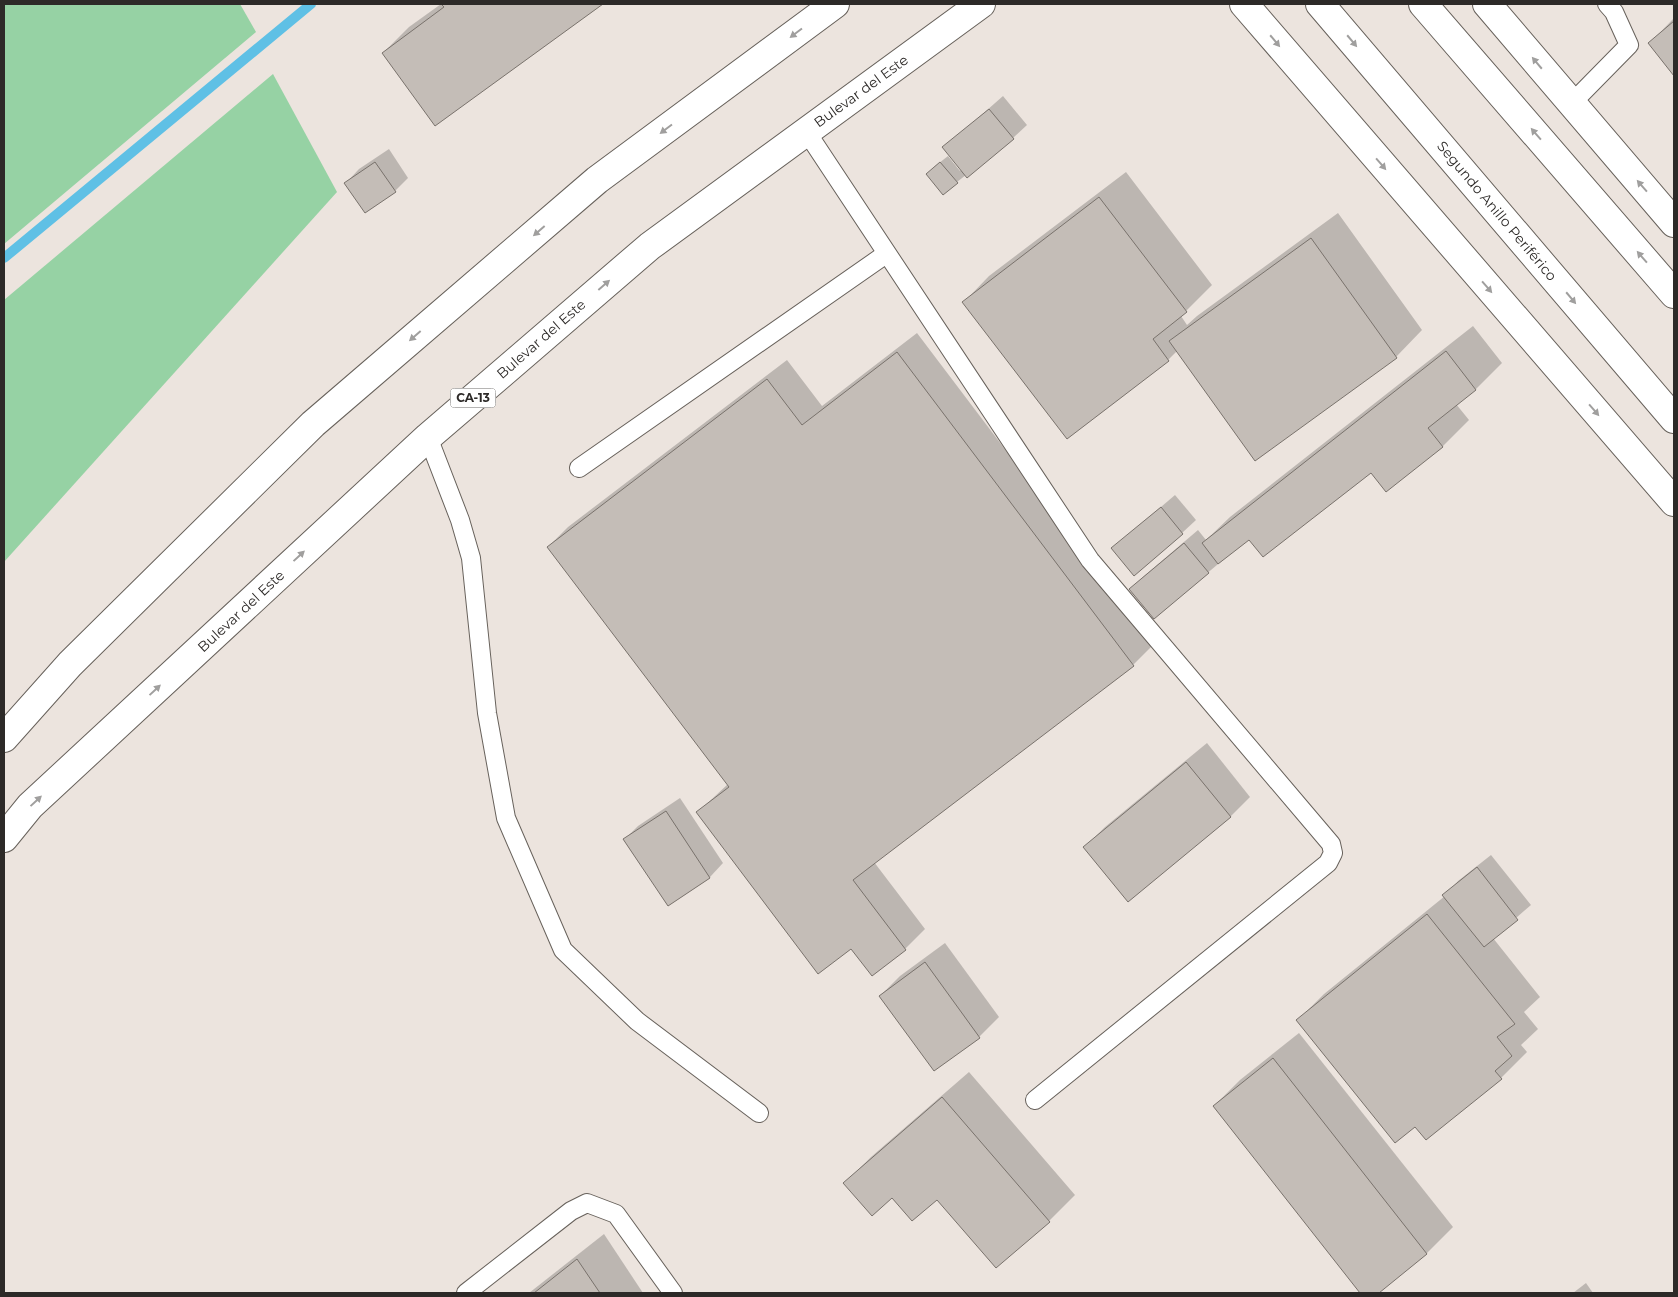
<svg xmlns="http://www.w3.org/2000/svg" width="1678" height="1297" viewBox="0 0 1678 1297" font-family="Montserrat,sans-serif">
<style>
.green{fill:#96d2a4}
.shadow{fill:#0003}
.lines{fill:none;stroke-linecap:round;stroke-linejoin:round}
.stream{stroke:#5fc0e5;stroke-width:10}
.building{fill:#c4bdb7;stroke:#79726c}
.lane-casing{stroke:#67615b;stroke-width:20}
.primary-casing{stroke:#67615b;stroke-width:30}
.highway-casing{stroke:#67615b;stroke-width:30}
.lane{stroke:#fff;stroke-width:18}
.primary{stroke:#fff;stroke-width:28}
.highway{stroke:#fff;stroke-width:28}
.oneway{fill:#a09f9e}
.labels{text-anchor:middle;stroke-width:4.5;stroke-linejoin:round;paint-order:stroke}
.shield{fill:#fff;stroke:#6c6a68;stroke-width:1}
.shield-label{font-size:12px;font-weight:bold;fill:#2d2a28}
.street-label{font-size:14px;fill:#2d2a28;stroke:#fff}
</style>
<rect width="100%" height="100%" fill="#ece4de"/>
<g class="green">
<path d="M4 4H240L256 32 4 244Z"/>
<path d="M273 74 337 192 4 562V300Z"/>
</g>
<g class="shadow">
<path d="M441 4H601L436 124 383 53 409 27Z"/>
<path d="M1674 18V74L1650 43Z"/>
<path d="M1003 96 1027 125 1013 138 943 193 934 167 948 156 960 171 962 169 944 148Z"/>
<path d="M389 149 408 178 395 191 346 183 359 169Z"/>
<path d="M1126 172 1212 285 1181 316 1187 325 1197 316 1338 213 1422 330 1396 357 1255 459 1177 351 1168 360 963 303 989 276Z"/>
<path d="M1473 326 1502 363 1476 389 1456 404 1469 420 1443 446 1386 490 1371 471 1249 538 1154 618 1130 589 1144 576 1198 530 1206 540 1230 517Z"/>
<path d="M917 333 1153 645 1133 665 874 862 925 929 905 949 851 947 698 812 728 784 548 547 568 527 787 360 822 406Z"/>
<path d="M1175 495 1196 520 1182 533 1113 548Z"/>
<path d="M1207 743 1250 797 1230 817 1085 847 1105 827Z"/>
<path d="M680 798 723 863 710 877 668 905 625 839 638 826Z"/>
<path d="M1491 855 1531 905 1493 938 1540 997 1524 1012 1538 1029 1521 1045 1527 1052 1501 1078 1415 1125 1298 1020 1324 994 1445 896 1458 881Z"/>
<path d="M945 943 999 1017 979 1037 880 996 900 976Z"/>
<path d="M1299 1033 1453 1227 1427 1253 1377 1293H1362L1214 1106 1240 1080Z"/>
<path d="M969 1072 1075 1195 1049 1221 937 1198 892 1196 845 1183 871 1157Z"/>
<path d="M604 1234 643 1293H529Z"/>
<path d="M1586 1283 1593 1293H1573Z"/>
</g>
<g class="lines">
<path class="stream" d="M4 258 311 4"/>
</g>
<g class="building">
<path d="M441 4H603L435 126 382 53 444 7Z"/>
<path d="M1674 21V76L1648 43Z"/>
<path d="M989 109 1014 139 967 178 942 147Z"/>
<path d="M375 162 396 192 365 213 344 183Z"/>
<path d="M940 162 958 183 943 195 926 174Z"/>
<path d="M1099 197 1187 312 1153 339 1169 361 1067 439 962 302Z"/>
<path d="M1311 238 1397 358 1255 461 1169 341Z"/>
<path d="M1446 351 1476 390 1428 428 1443 447 1386 492 1371 473 1263 557 1249 540 1218 564 1202 543Z"/>
<path d="M897 352 1134 666 853 880 906 950 872 976 851 949 818 974 696 812 729 787 547 547 767 379 802 425Z"/>
<path d="M1161 507 1183 534 1134 576 1111 548Z"/>
<path d="M1184 543 1209 573 1154 619 1129 589Z"/>
<path d="M1186 762 1231 817 1128 902 1083 847Z"/>
<path d="M666 811 710 878 668 906 623 839Z"/>
<path d="M1477 867 1518 920 1484 947 1442 895Z"/>
<path d="M1427 914 1515 1024 1497 1037 1512 1056 1495 1071 1502 1079 1426 1140 1415 1127 1395 1143 1296 1020Z"/>
<path d="M925 962 980 1038 934 1071 879 996Z"/>
<path d="M1273 1058 1427 1254 1379 1293H1360L1213 1106Z"/>
<path d="M942 1097 1050 1222 996 1268 937 1200 912 1221 892 1198 872 1216 843 1183Z"/>
<path d="M577 1259 600 1293H534Z"/>
</g>
<g class="lines">
<g class="lane-casing">
<g id="lane">
<path d="M1572 103 1629 45 1614 12 1607 4"/>
<path d="M806 131 1090 560 1331 844 1333 853 1328 863 1035 1100"/>
<path d="M428 437 460 520 471 558 487 713 506 818 563 950 637 1021 759 1113"/>
<path d="M579 468 886 254"/>
<path d="M466 1293 571 1211 587 1203 616 1214 673 1293"/>
</g>
</g>
<g class="primary-casing">
<g id="primary">
<path d="M1320 4 1674 419"/>
<path d="M1423 4 1674 294"/>
</g>
</g>
<g class="highway-casing">
<g id="highway">
<path d="M1244 4 1674 502"/>
<path d="M1487 4 1674 223"/>
<path d="M4 738 70 664 313 424 597 180 835 4"/>
<path d="M4 838 30 806 428 437 650 246 981 4"/>
</g>
</g>
<use href="#lane" class="lane"/>
<use href="#primary" class="primary"/>
<use href="#highway" class="highway"/>
</g>
<defs><path id="oneway-solid" d="M-6-.8H1V-3.2L6.5 0L1 3.2V.8H-6Z" transform="scale(1.25)"/></defs>
<g class="oneway">
<use href="#oneway-solid" transform="translate(796 33) rotate(143)"/>
<use href="#oneway-solid" transform="translate(1275 41) rotate(50)"/>
<use href="#oneway-solid" transform="translate(1352 41) rotate(50)"/>
<use href="#oneway-solid" transform="translate(1537 63) rotate(-130)"/>
<use href="#oneway-solid" transform="translate(666 129) rotate(143)"/>
<use href="#oneway-solid" transform="translate(1536 134) rotate(-131)"/>
<use href="#oneway-solid" transform="translate(1381 164) rotate(49)"/>
<use href="#oneway-solid" transform="translate(1642 186) rotate(-131)"/>
<use href="#oneway-solid" transform="translate(539 231) rotate(139)"/>
<use href="#oneway-solid" transform="translate(1642 257) rotate(-131)"/>
<use href="#oneway-solid" transform="translate(604 285) rotate(-41)"/>
<use href="#oneway-solid" transform="translate(1487 287) rotate(49)"/>
<use href="#oneway-solid" transform="translate(1571 298) rotate(50)"/>
<use href="#oneway-solid" transform="translate(415 336) rotate(139)"/>
<use href="#oneway-solid" transform="translate(1594 410) rotate(49)"/>
<use href="#oneway-solid" transform="translate(299 556) rotate(-43)"/>
<use href="#oneway-solid" transform="translate(155 690) rotate(-43)"/>
<use href="#oneway-solid" transform="translate(36 801) rotate(-43)"/>
</g>
<g class="labels">
<rect class="shield" x="450.5" y="388.5" width="45" height="19" rx="4"/>
<g class="shield-label">
<text x="473" y="402">CA-13</text>
</g>
<g class="street-label">
<text transform="translate(861 91) rotate(-36)" y="5">Bulevar del Este</text>
<text transform="translate(1497 211) rotate(50)" y="5">Segundo Anillo Periférico</text>
<text transform="translate(541 339) rotate(-41)" y="5">Bulevar del Este</text>
<text transform="translate(241 611) rotate(-43)" y="5">Bulevar del Este</text>
</g>
</g>
<rect width="1678" height="1297" fill="none" stroke="#2d2a28" stroke-width="10"/>
</svg>
